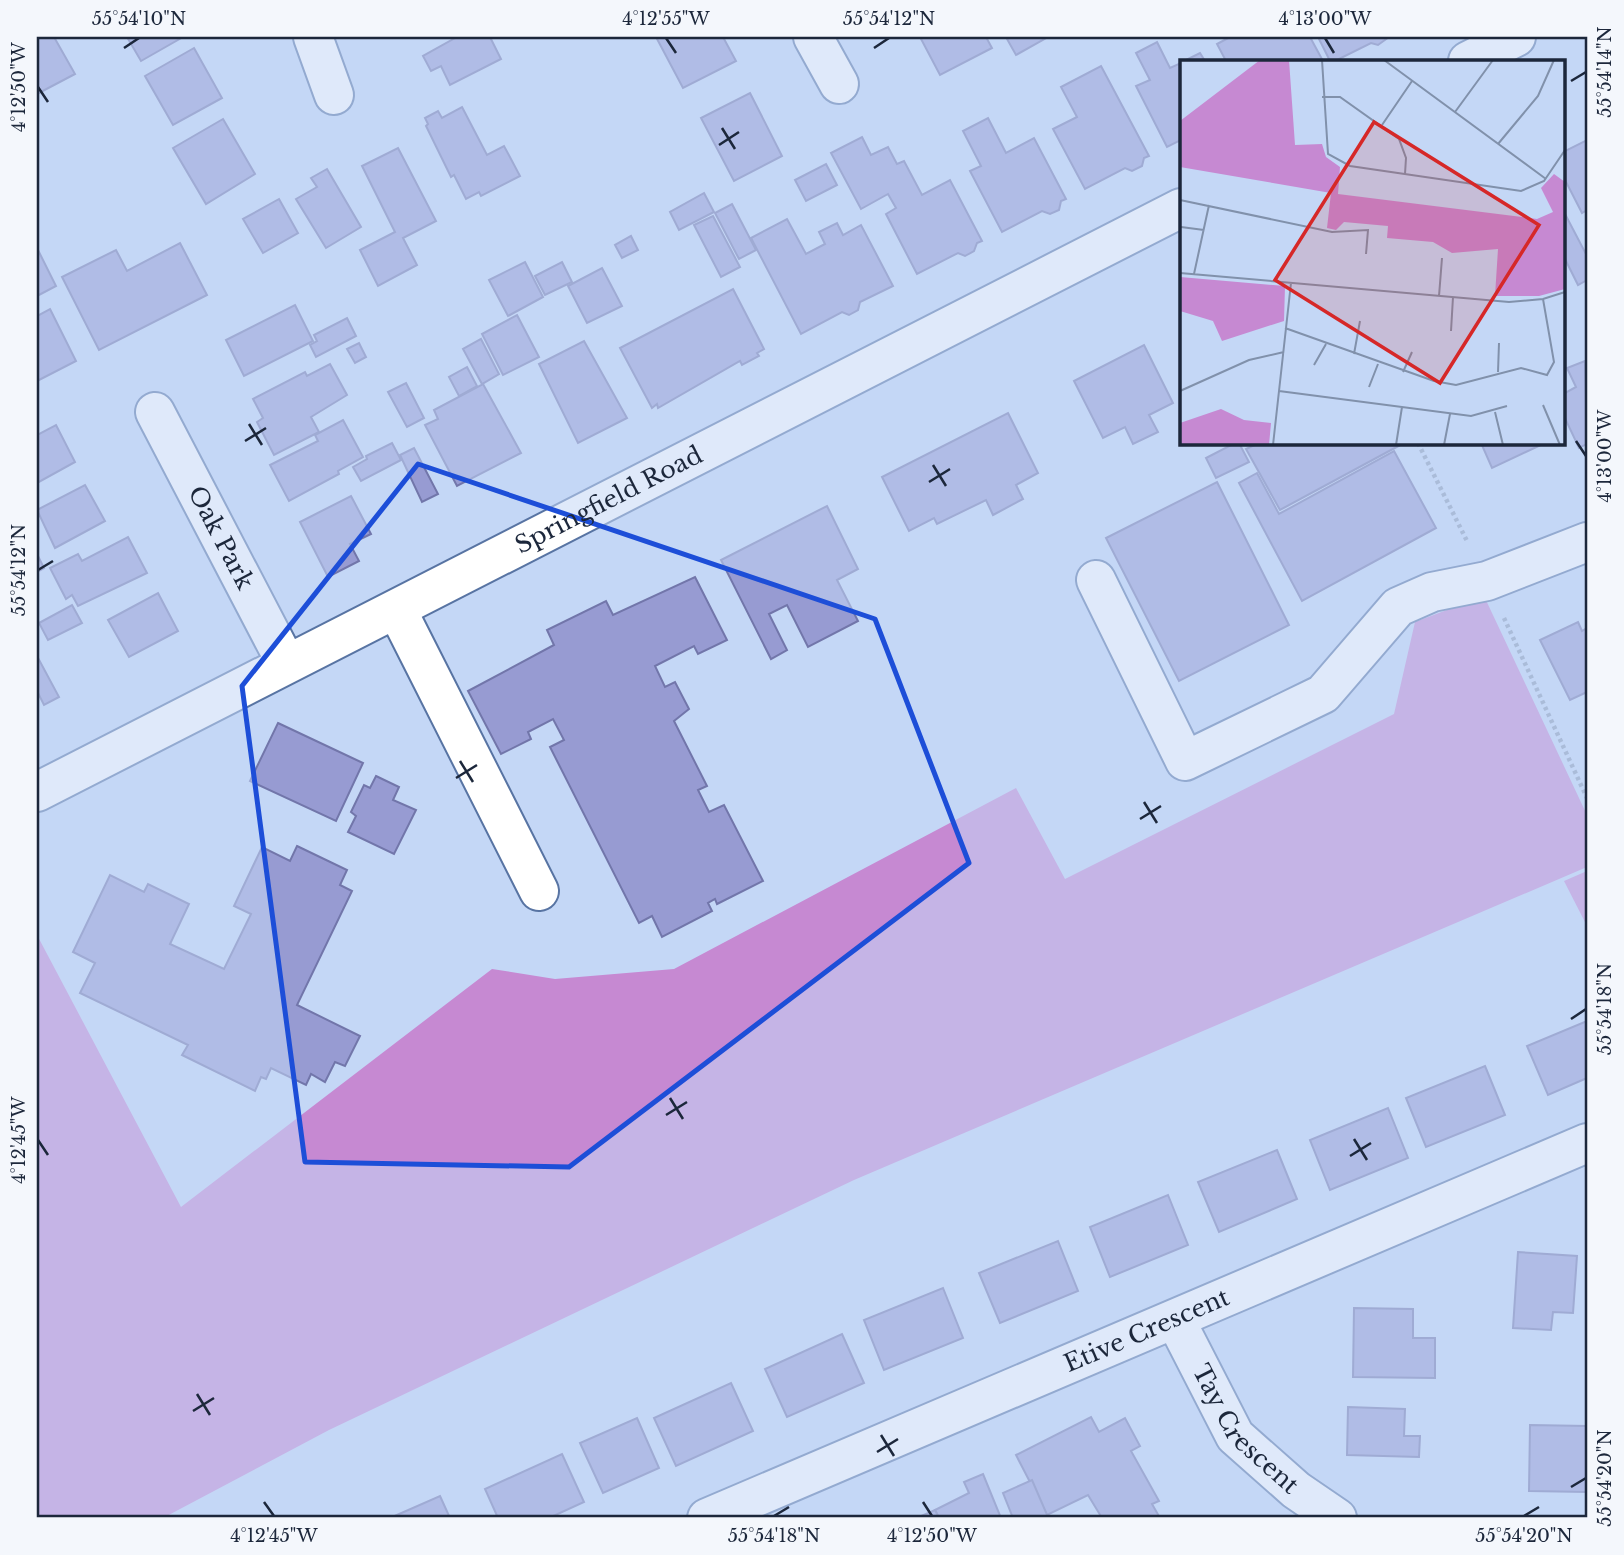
<svg xmlns="http://www.w3.org/2000/svg" width="1624" height="1555" viewBox="0 0 1624 1555" font-family="'Libre Baskerville',serif">
<style>
.green{fill:#c689d2}
.building{fill:#979bd2;stroke:#7276aa;stroke-width:2}
.lines{fill:none;stroke-linecap:round;stroke-linejoin:round}
.minor-casing{stroke:#5874a3;stroke-width:42}
.path{stroke:#8b9bb7;stroke-width:4.5;stroke-dasharray:3.5 3.5;stroke-linecap:butt}
.minor{stroke:#fff;stroke-width:38}
.marked{fill:none;stroke:#1d4ed8;stroke-width:5;stroke-linejoin:round}
.ticks{fill:none;stroke:#1c273b;stroke-width:2.5}
.labels{text-anchor:middle;stroke-width:5;stroke-linejoin:round;paint-order:stroke}
.street-label{font-size:24px;fill:#1c273b;stroke:#f4f7fc}
.inset-road{fill:none;stroke:#8191ab;stroke-width:2}
.view{fill:#d62828;fill-opacity:0.15;stroke:#d62828;stroke-width:3.5}
.inset-edge{fill:none;stroke:#1c273b;stroke-width:3.5}
.neatline{fill:none;stroke:#1c273b;stroke-width:2.5}
.ticks-label{font-size:18px;text-anchor:middle;fill:#1c273b}
</style>
<rect width="100%" height="100%" fill="#c4d7f6"/>
<g class="green">
<path d="M1484 596 1587 815V867L854 1180 329 1430 163 1518H37V935L181 1207 492 969 555 979 674 969 1016 788 1065 879 1394 714 1415 622Z"/>
<path d="M1587 871V926L1564 881Z"/>
</g>
<g class="building">
<path d="M37 37H54L75 74 37 94Z"/>
<path d="M127 37H183L141 61Z"/>
<path d="M457 37H490L501 59 450 85 441 66 431 71 423 56Z"/>
<path d="M656 37H723L736 61 683 88Z"/>
<path d="M920 37H986L992 48 940 75Z"/>
<path d="M1011 37H1048L1016 55 1007 39Z"/>
<path d="M1230 37H1310L1323 61H1226L1217 44Z"/>
<path d="M1318 37H1389L1378 45 1371 43 1335 61H1330Z"/>
<path d="M1157 42 1170 68 1181 63V140L1167 147 1136 86 1150 80 1136 53Z"/>
<path d="M194 48 222 98 173 125 145 76Z"/>
<path d="M1200 53 1205 61H1184Z"/>
<path d="M1101 66 1149 156 1144 158 1142 166 1132 171 1125 168 1085 189 1053 129 1077 117 1061 87Z"/>
<path d="M750 93 782 156 734 181 701 118Z"/>
<path d="M462 107 487 155 504 146 520 176 481 196 479 192 466 199 454 175 451 177 426 126 428 124 425 118 438 111 442 118Z"/>
<path d="M988 118 1006 153 1034 138 1066 199 1061 201 1059 210 1050 214 1042 211 1002 232 970 171 981 166 963 131Z"/>
<path d="M223 119 255 174 206 204 173 148Z"/>
<path d="M862 137 871 155 888 147 897 164 904 161 922 195 950 180 982 241 977 243 974 251 965 256 958 253 917 274 886 214 896 208 888 194 861 209 831 153Z"/>
<path d="M1587 140V210L1582 213 1563 176V152Z"/>
<path d="M398 148 436 221 403 238 417 265 378 286 360 250 395 232 362 166Z"/>
<path d="M826 164 837 185 806 201 795 180Z"/>
<path d="M327 169 361 227 326 248 296 199 317 187 311 178Z"/>
<path d="M704 193 714 212 679 230 670 212Z"/>
<path d="M279 199 298 233 263 253 243 219Z"/>
<path d="M732 204 756 250 739 259 715 213Z"/>
<path d="M1564 212 1587 256V280L1578 285 1563 255Z"/>
<path d="M713 216 740 267 721 277 694 225Z"/>
<path d="M787 219 806 254 825 244 819 232 837 223 843 235 861 225 893 286 860 302 858 310 849 315 842 312 801 334 751 238Z"/>
<path d="M631 236 638 250 622 258 615 245Z"/>
<path d="M180 243 207 295 99 350 62 277 116 250 127 271Z"/>
<path d="M37 248 56 286 37 296Z"/>
<path d="M525 262 543 297 508 316 489 280Z"/>
<path d="M562 262 572 282 545 295 535 276Z"/>
<path d="M602 268 622 306 587 323 568 286Z"/>
<path d="M733 289 764 349 757 353 759 356 742 365 740 361 658 408 657 404 652 408 620 348Z"/>
<path d="M295 305 313 341 244 376 226 340Z"/>
<path d="M50 309 76 361 37 381V316Z"/>
<path d="M517 315 539 357 503 375 482 334Z"/>
<path d="M347 318 356 336 316 357 310 345 317 341 314 335Z"/>
<path d="M481 339 499 374 482 384 463 349Z"/>
<path d="M584 341 627 418 578 443 539 364Z"/>
<path d="M359 343 366 357 355 363 347 349Z"/>
<path d="M1144 345 1173 403 1149 415 1158 432 1133 444 1125 427 1103 438 1074 381Z"/>
<path d="M1585 361 1587 444 1579 448 1563 414V394L1576 387 1567 368Z"/>
<path d="M330 364 347 395 311 417 319 432 274 455 257 422 263 418 253 399 305 372 307 376Z"/>
<path d="M467 367 477 386 459 396 449 377Z"/>
<path d="M406 383 424 418 407 427 388 392Z"/>
<path d="M483 384 521 453 457 486 425 425 438 419 434 410Z"/>
<path d="M1008 413 1038 473 1016 485 1023 499 993 515 986 500 937 524 934 518 909 531 882 477Z"/>
<path d="M343 420 363 457 338 471 339 474 289 501 270 465 318 441 315 435Z"/>
<path d="M56 425 75 462 37 483V435Z"/>
<path d="M392 443 401 460 361 481 353 467 367 459 366 456Z"/>
<path d="M1235 443H1239L1249 462 1216 478 1206 458Z"/>
<path d="M1259 443H1404L1280 510 1246 449Z"/>
<path d="M1481 443H1545L1492 468Z"/>
<path d="M414 448 438 494 422 502 400 455Z"/>
<path d="M1394 451 1436 528 1302 601 1239 483 1257 473 1279 514Z"/>
<path d="M1217 482 1289 625 1179 681 1106 538Z"/>
<path d="M85 485 105 521 55 548 37 510Z"/>
<path d="M351 496 371 534 350 544 359 561 328 577 300 522Z"/>
<path d="M827 506 858 569 837 580 858 621 808 647 787 605 769 614 787 650 771 659 721 560Z"/>
<path d="M128 537 147 573 78 606 72 595 66 599 50 568 78 554 82 561Z"/>
<path d="M37 554 44 568 37 572Z"/>
<path d="M695 577 727 640 698 654 694 646 655 666 665 687 675 682 689 709 674 721 707 786 698 790 709 812 724 805 763 881 717 904 715 899 708 903 712 911 662 937 652 916 639 923 550 747 564 740 553 719 528 732 531 739 501 754 468 691 554 645 547 630 606 601 613 615Z"/>
<path d="M158 593 178 631 129 657 108 620Z"/>
<path d="M72 605 82 623 48 640 39 623Z"/>
<path d="M1578 622 1582 631 1587 628V692L1570 700 1540 640Z"/>
<path d="M37 656 59 697 44 705 37 691Z"/>
<path d="M278 723 363 763 336 821 250 781Z"/>
<path d="M376 776 399 787 393 800 416 810 394 854 348 832 356 816 351 812 364 785 370 788Z"/>
<path d="M297 846 347 870 340 885 352 891 297 1005 360 1036 345 1066 335 1062 325 1082 311 1074 306 1085 271 1068 266 1079 261 1077 255 1091 182 1055 188 1045 80 993 95 963 73 952 110 875 144 892 148 884 189 904 170 944 224 969 251 914 234 906 262 847 290 861Z"/>
<path d="M1587 1021V1078L1548 1095 1527 1046Z"/>
<path d="M1485 1066 1505 1115 1426 1147 1406 1098Z"/>
<path d="M1388 1108 1408 1158 1330 1190 1310 1140Z"/>
<path d="M1277 1150 1297 1199 1219 1232 1198 1182Z"/>
<path d="M1168 1195 1188 1245 1110 1277 1090 1227Z"/>
<path d="M1058 1241 1078 1291 1000 1323 979 1273Z"/>
<path d="M1518 1252 1577 1256 1573 1313 1553 1312 1551 1330 1513 1328Z"/>
<path d="M943 1288 963 1338 884 1370 864 1320Z"/>
<path d="M1354 1308 1413 1309V1338H1435V1378L1353 1377Z"/>
<path d="M842 1334 864 1383 787 1417 765 1369Z"/>
<path d="M731 1383 753 1431 676 1466 654 1418Z"/>
<path d="M1348 1407 1405 1409 1404 1436H1420L1419 1457 1347 1455Z"/>
<path d="M1091 1417 1099 1432 1125 1418 1140 1446 1131 1451 1159 1501 1152 1504 1160 1518H1102L1088 1495 1047 1515 1016 1455Z"/>
<path d="M637 1418 659 1468 603 1493 580 1443Z"/>
<path d="M1530 1425 1587 1426V1492L1529 1491Z"/>
<path d="M562 1454 584 1502 549 1518H498L485 1489Z"/>
<path d="M983 1474 1001 1518H939L935 1510 969 1493 964 1482Z"/>
<path d="M1032 1480 1048 1517 1013 1518 1003 1493Z"/>
<path d="M440 1496 450 1518H390Z"/>
<path d="M935 1510 939 1518H910L919 1517Z"/>
</g>
<g class="lines">
<g class="minor-casing">
<g id="minor">
<path d="M313 37 334 95"/>
<path d="M813 37 839 84"/>
<path d="M1468 61 1516 37"/>
<path id="s1" d="M155 412 286 663"/>
<path d="M1096 580 1185 761 1323 694 1398 607 1432 592 1487 581 1587 542"/>
<path d="M397 610 539 891"/>
<path id="s2" d="M37 792 1181 208"/>
<path id="s3" d="M1176 1321 1235 1436 1296 1490 1337 1518"/>
<path id="s4" d="M707 1518 1587 1143"/>
</g>
</g>
<g class="path">
<path d="M1418 443 1468 543"/>
<path d="M1504 618 1587 798"/>
</g>
<use href="#minor" class="minor"/>
</g>
<path d="M0 0H1624V1555H0ZM418 464 875 619 969 863 569 1167 305 1162 242 686Z" fill="#c4d7f6" fill-opacity=".55" fill-rule="evenodd"/>
<path class="marked" d="M418 464 875 619 969 863 569 1167 305 1162 242 686Z"/>
<path class="ticks" d="M666 38 676 53M1325 38 1334 53M124 48 139 38M874 48 889 38M1571 81 1586 72M38 87 48 102M722 128 735 149M719 145 739 132M249 424 262 445M245 441 266 428M1576 441 1586 456M933 465 946 486M929 482 950 469M38 570 53 561M460 761 473 782M456 778 477 765M1144 802 1157 823M1140 819 1161 806M1571 1019 1586 1009M670 1098 683 1119M666 1115 687 1102M1354 1139 1367 1160M38 1140 48 1155M1350 1156 1371 1143M197 1394 210 1415M193 1411 214 1398M881 1435 894 1456M877 1452 898 1439M1571 1487 1586 1478M264 1502 274 1516M923 1502 932 1516M774 1516 789 1507M1524 1516 1539 1507"/>
<g class="labels">
<g class="street-label">
<text dy="8" stroke="none"><textPath href="#s2" startOffset="642">Springfield Road</textPath></text>
<text dy="8" stroke="none"><textPath href="#s1" startOffset="142">Oak Park</textPath></text>
<text dy="8" stroke="none"><textPath href="#s4" startOffset="478">Etive Crescent</textPath></text>
<text dy="8" stroke="none"><textPath href="#s3" startOffset="130">Tay Crescent</textPath></text>
</g>
</g>
<g transform="translate(1180 60)">
<rect width="385" height="385" fill="#c4d7f6"/>
<path d="M80 0H109L115 85 142 84 146 97 160 107 158 134 357 159 373 152 361 128 374 114 385 122V229L359 236H315L318 189 272 193 253 182 207 178 208 166 164 162 156 170 147 168 151 133 0 107V61ZM0 217 105 226 104 261 42 281 33 261 0 251ZM41 349 64 360 91 363 89 385H0V363Z" fill="#c689d2"/>
<path class="inset-road" d="M142 0 148 94 170 106 341 131 364 121 385 90M204 0 366 119M142 37H160L219 79 226 98 225 114M275 52 313 0M202 65 232 21M318 84 358 36 374 0M0 140 152 172 188 170 186 194M1 167 24 170M0 213 329 242 363 239 385 232M14 214 29 145M259 236 262 198M105 268 254 321 276 325 341 308 367 315 374 302 363 239M271 271 273 237M174 294 180 261M134 305 146 284M223 312 232 292M318 312 319 283M189 327 198 304M0 331 69 300 104 292M99 331 291 356 327 346M363 345 380 385M315 352 323 385M93 385 111 223M216 385 222 347M264 385 270 354"/>
<path class="view" d="M194 62 359 165 260 323 95 220Z"/>
<rect width="385" height="385" class="inset-edge"/>
</g>
<rect width="1624" height="1555" fill="none" stroke="#f4f7fc" stroke-width="77"/>
<rect x="38" y="38" width="1548" height="1478" class="neatline"/>
<g class="ticks-label">
<text x="139" y="25">55°54'10"N</text>
<text x="666" y="25">4°12'55"W</text>
<text x="889" y="25">55°54'12"N</text>
<text x="1325" y="25">4°13'00"W</text>
<text transform="translate(1605 72) rotate(-90)" y="6">55°54'14"N</text>
<text transform="translate(19 87) rotate(-90)" y="6">4°12'50"W</text>
<text transform="translate(1605 456) rotate(-90)" y="6">4°13'00"W</text>
<text transform="translate(19 570) rotate(-90)" y="6">55°54'12"N</text>
<text transform="translate(1605 1009) rotate(-90)" y="6">55°54'18"N</text>
<text transform="translate(19 1140) rotate(-90)" y="6">4°12'45"W</text>
<text transform="translate(1605 1478) rotate(-90)" y="6">55°54'20"N</text>
<text x="274" y="1542">4°12'45"W</text>
<text x="774" y="1542">55°54'18"N</text>
<text x="932" y="1542">4°12'50"W</text>
<text x="1524" y="1542">55°54'20"N</text>
</g>
</svg>
